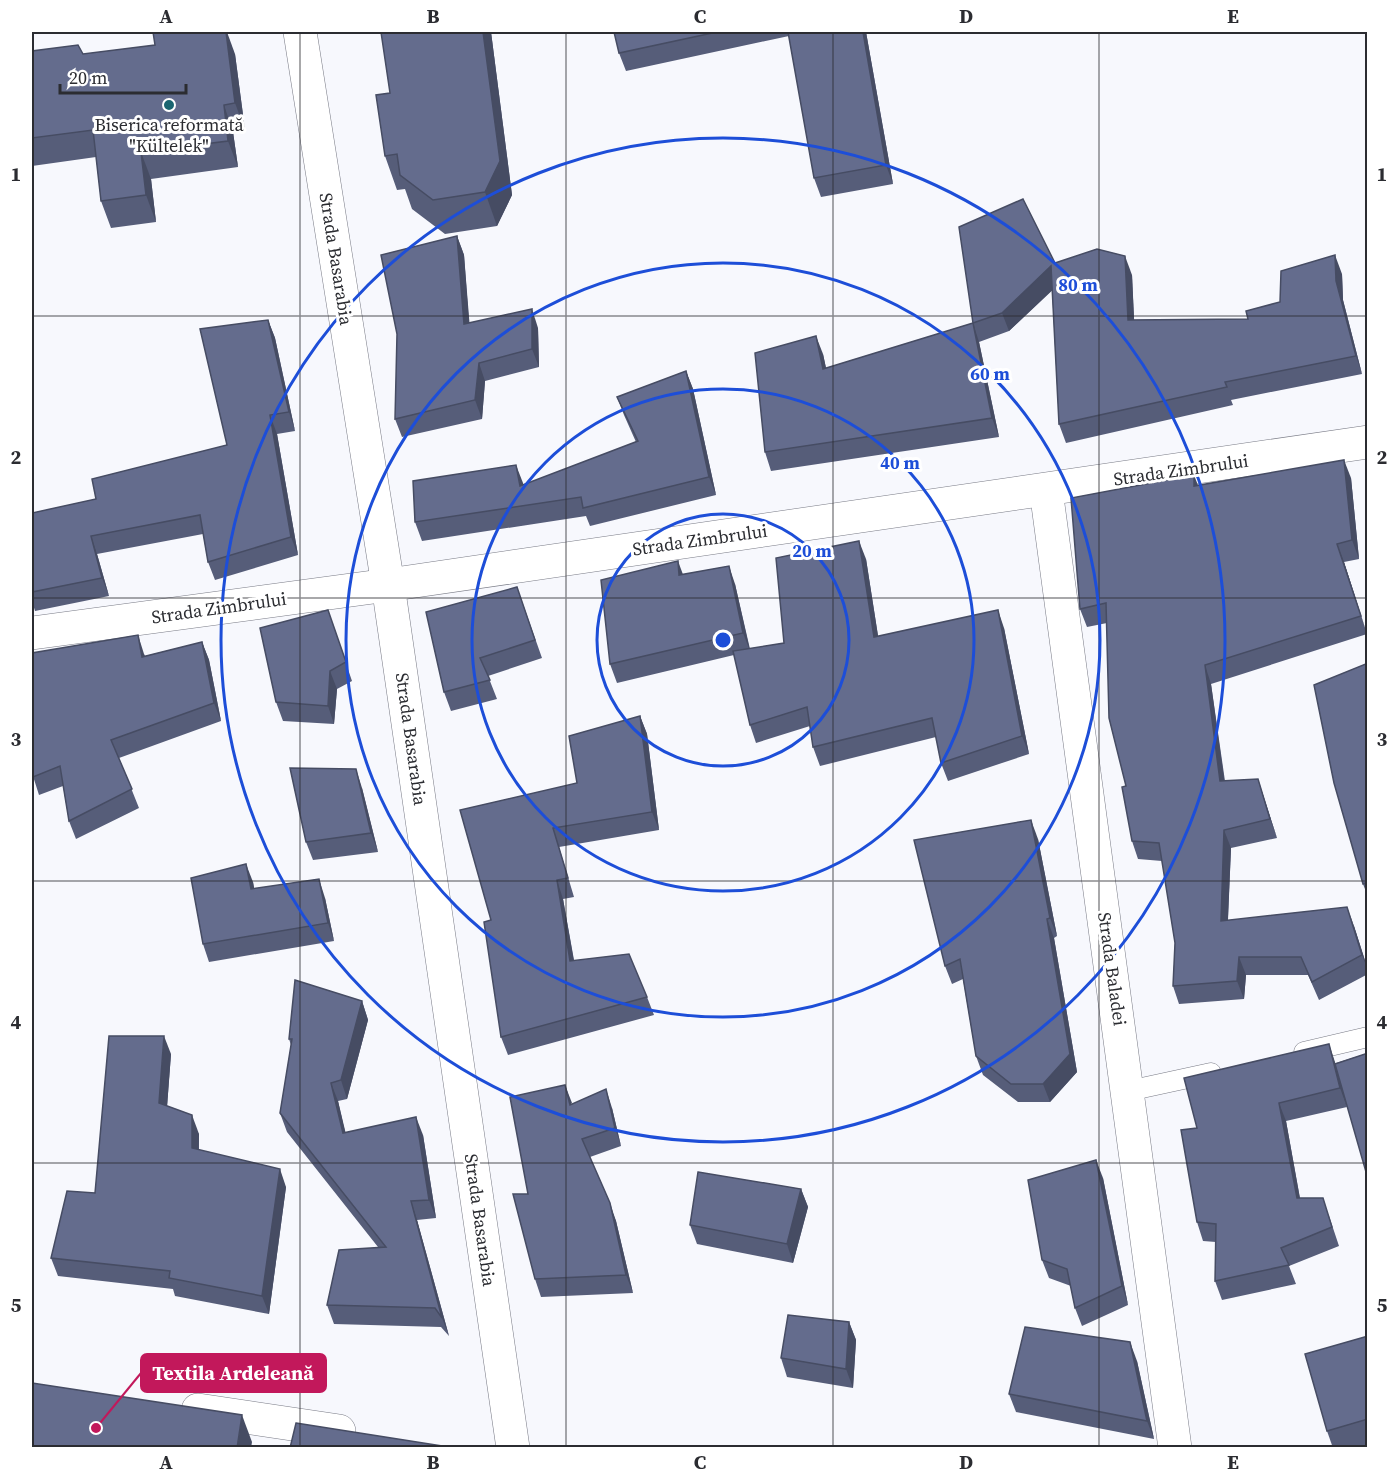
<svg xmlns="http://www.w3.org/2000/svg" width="1399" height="1479" viewBox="0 0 1399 1479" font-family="'Source Serif 4',serif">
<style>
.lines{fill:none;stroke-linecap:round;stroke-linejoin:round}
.lane-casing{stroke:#797b86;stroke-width:21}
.street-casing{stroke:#797b86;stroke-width:34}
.lane{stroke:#fff;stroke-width:20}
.street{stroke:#fff;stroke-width:33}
.wall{fill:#565d79}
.shaded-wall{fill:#464c63}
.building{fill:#646c8d;stroke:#464c63;stroke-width:1.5}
.grid{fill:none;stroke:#2b2c31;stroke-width:1.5;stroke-opacity:0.55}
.ring{fill:none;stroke:#1d4ed8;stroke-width:3}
.poi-dot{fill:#1b6671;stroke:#fff;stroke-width:2}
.labels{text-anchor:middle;stroke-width:6;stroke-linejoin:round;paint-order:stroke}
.poi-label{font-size:18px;fill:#2b2c31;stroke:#fff}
.street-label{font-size:18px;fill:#2b2c31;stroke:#fff}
.centre{fill:#1d4ed8;stroke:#fff;stroke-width:3}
.ring-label{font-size:18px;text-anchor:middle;font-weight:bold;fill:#1d4ed8;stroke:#fff;stroke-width:6;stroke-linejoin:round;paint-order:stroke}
.leader{fill:none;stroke:#c2185b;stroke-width:2}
.callout-dot{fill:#c2185b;stroke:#fff;stroke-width:2}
.callout{fill:#c2185b;stroke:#c2185b;stroke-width:2}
.callout-label{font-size:20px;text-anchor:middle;font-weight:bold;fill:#fff}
.neatline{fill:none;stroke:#2b2c31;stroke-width:2}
.grid-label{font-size:20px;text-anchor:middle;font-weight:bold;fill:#2b2c31}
</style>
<rect width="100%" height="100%" fill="#f7f8fd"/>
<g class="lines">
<g class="lane-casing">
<g id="lane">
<path d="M1304 1052 1368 1037"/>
<path d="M1128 1091 1211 1073"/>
</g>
</g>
<g class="street-casing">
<g id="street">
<path d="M300 32 388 585 513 1448"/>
<path d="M1046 490 1175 1448"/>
<path d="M32 633 388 585 1368 442"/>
<path d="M198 1410 339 1431"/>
</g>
</g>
<use href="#lane" class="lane"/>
<use href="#street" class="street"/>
</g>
<g class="wall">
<path d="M381 32H491L512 195 497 226 445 234 412 209 405 189 397 190 385 156 390 93Z"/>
<path d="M607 32H866L893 184 821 197 814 178 789 36 626 71 619 53 615 32Z"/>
<path d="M32 51 83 54H235L245 130 233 132 238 167 151 179 156 222 111 228 101 201 96 157 32 166Z"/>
<path d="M457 236 464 255 469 323 538 328 539 367 485 381 482 419 402 437 395 419Z"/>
<path d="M1055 263 1132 275 1134 320 1248 319 1280 302 1342 274 1343 300 1362 374 1231 400 1233 405 1066 443 1059 424 1052 290 1009 331 979 342 999 437 771 471 765 452 823 354 826 368 973 323Z"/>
<path d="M268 320 275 338 295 431 277 434 298 555 215 580 208 562 203 534 97 554 109 596 35 611 32 601V513L96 499 227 445Z"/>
<path d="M686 371 693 389 716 495 590 526 586 516 422 541 415 522 523 485 636 442 624 415 617 397Z"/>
<path d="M1351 478 1359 559 1344 562 1367 634 1211 684 1225 781 1258 779 1277 838 1231 848 1228 920 1354 926 1368 970V974L1319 1000 1308 975H1246L1244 999 1179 1004 1173 986 1175 943 1162 861 1138 859 1132 841 1107 623 1087 627 1080 609 1198 485Z"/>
<path d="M866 559 878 636 1004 628 1029 754 948 781 941 763 936 737 820 766 813 747 810 726 756 743 750 725 734 655 617 683 610 664 683 574 735 584 750 649 784 643Z"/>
<path d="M517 587 542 658 488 676 497 699 451 711 444 692Z"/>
<path d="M328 610 352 681 337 689 334 724 283 721 276 702Z"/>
<path d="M202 642 209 660 221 721 119 758 139 808 76 839 69 821 63 786 39 795 32 773 144 654 145 656Z"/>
<path d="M1368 663V897L1363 884Z"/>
<path d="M640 716 647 734 659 830 559 847 574 897 563 899 574 960 647 997 654 1015 508 1055 501 1037 491 920 577 783Z"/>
<path d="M362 788 378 852 313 860 306 842Z"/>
<path d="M1038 839 1057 936 1054 938 1077 1072 1050 1102H1018L983 1075 976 1056 963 979 952 984 945 966Z"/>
<path d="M253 882 254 889 325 898 334 941 209 962 203 944Z"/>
<path d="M362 1001 368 1020 347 1099 338 1101 345 1132 423 1135 436 1218 417 1220 449 1336 441 1327 334 1324 327 1305 378 1247 287 1132 280 1113 291 1045 289 1039Z"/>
<path d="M1368 1053V1176L1342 1087 1347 1107 1286 1121 1300 1198 1329 1216 1339 1246 1289 1266 1296 1284 1222 1300 1215 1281 1216 1242 1203 1241 1197 1222V1128L1336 1063Z"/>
<path d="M171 1054 167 1106 199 1134V1150L286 1187 269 1314 175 1296 173 1289 58 1276 51 1258 95 1193Z"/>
<path d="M572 1104 612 1108 621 1146 590 1157 616 1221 633 1293 541 1297 535 1279 528 1194Z"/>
<path d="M1103 1178 1128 1305 1082 1326 1075 1308 1071 1286 1049 1278 1042 1260Z"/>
<path d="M801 1189 808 1207 793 1263 697 1244 690 1225Z"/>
<path d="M849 1322 856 1340 853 1388 787 1377 781 1358Z"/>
<path d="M1368 1336V1448H1333L1327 1431Z"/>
<path d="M1137 1361 1154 1439 1016 1412 1009 1394Z"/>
</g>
<g class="shaded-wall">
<path d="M226 32H227L235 54 245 130 235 103Z"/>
<path d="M483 32H491L512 195 497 226 485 192Z"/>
<path d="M863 32H866L893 184 886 165Z"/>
<path d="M224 105 233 132 238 167 228 141Z"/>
<path d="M141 152 151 179 156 222 146 195Z"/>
<path d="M457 236 464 255 471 342 464 324Z"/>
<path d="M1335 255 1342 274 1343 300 1362 374 1356 356 1336 281Z"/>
<path d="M1125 256 1132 275 1135 339 1128 320Z"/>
<path d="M1051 266 1058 285 1009 331 1002 313Z"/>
<path d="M532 309 538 328 539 367 532 349Z"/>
<path d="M268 320 275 338 295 431 289 412Z"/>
<path d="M973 323 979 342 999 437 992 418Z"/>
<path d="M816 336 823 354 830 387 823 369Z"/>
<path d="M479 363 485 381 482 419 475 400Z"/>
<path d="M686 371 693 389 716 495 709 477Z"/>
<path d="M270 415 277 434 298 555 291 537Z"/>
<path d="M1344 460 1351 478 1359 559 1352 540Z"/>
<path d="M516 465 523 483 526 504 520 486Z"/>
<path d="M1194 475 1201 493 1194 486Z"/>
<path d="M91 536 97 554 109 596 102 578Z"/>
<path d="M859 541 866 559 881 655 874 637Z"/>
<path d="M1337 544 1344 562 1367 634Z"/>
<path d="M678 561 685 580 679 575Z"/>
<path d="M729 566 735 584 750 651 743 633Z"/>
<path d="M998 610 1004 628 1029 754 1022 736Z"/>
<path d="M138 635 144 654 149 675 142 657Z"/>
<path d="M202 642 209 660 221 721 214 703Z"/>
<path d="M1205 665 1211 684 1227 800 1220 781Z"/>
<path d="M330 671 337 689 334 724 328 706Z"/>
<path d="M640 716 647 734 659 830 652 812Z"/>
<path d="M356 769 362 788 378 852 371 833Z"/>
<path d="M1258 779 1264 798 1277 838 1270 819Z"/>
<path d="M1031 820 1038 839 1057 936 1050 918Z"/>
<path d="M1224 830 1231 848 1227 939 1221 921Z"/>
<path d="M246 864 253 882 258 908 251 889Z"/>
<path d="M319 879 325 898 334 941 328 923Z"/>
<path d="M557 880 563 899 577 979 570 961Z"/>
<path d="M1347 907 1354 926 1368 970 1362 955Z"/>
<path d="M1047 919 1054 938 1077 1072 1050 1102 1043 1084Z"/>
<path d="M1239 957 1246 975 1244 999 1237 981Z"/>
<path d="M362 1001 368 1020 347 1099 341 1080Z"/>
<path d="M164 1036 171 1054 166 1121 159 1103Z"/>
<path d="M1329 1044 1335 1062 1347 1107 1340 1088Z"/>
<path d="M331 1083 338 1101 350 1151 343 1133Z"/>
<path d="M565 1085 572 1103 570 1105Z"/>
<path d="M606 1089 612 1108 621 1146 615 1128Z"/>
<path d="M1279 1103 1286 1121 1303 1216 1297 1198Z"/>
<path d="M192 1115 199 1134 198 1167 192 1148Z"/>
<path d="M416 1117 423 1135 436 1218 429 1200Z"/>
<path d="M1096 1160 1103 1178 1128 1305 1122 1286Z"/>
<path d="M280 1169 286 1187 269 1314 262 1296Z"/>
<path d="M801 1189 808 1207 793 1263 787 1244Z"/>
<path d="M411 1201 417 1220 449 1336 442 1318Z"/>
<path d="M610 1203 616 1221 633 1293 626 1275Z"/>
<path d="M849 1322 856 1340 853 1388 846 1369Z"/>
<path d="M1130 1342 1137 1361 1154 1439 1147 1421Z"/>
<path d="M242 1415 252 1442 251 1448H237Z"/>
</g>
<g class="building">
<path d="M153 32H226L235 103 224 105 228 141 141 152 146 195 101 201 93 130 32 138V51L78 45 83 54 155 45Z"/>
<path d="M381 32H483L500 161 485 192 433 200 400 175 397 154 385 156 376 95 390 93Z"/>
<path d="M614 32H717L619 53Z"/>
<path d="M788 32H863L886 165 814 178Z"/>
<path d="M1023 199 1055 263 1097 249 1125 256 1128 320 1248 319 1246 311 1280 302 1281 271 1335 255 1336 281 1356 356 1225 382 1227 387 1059 424 1051 266 1002 313 973 323 959 227Z"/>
<path d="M457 236 464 324 532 309V349L479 363 475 400 395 419 397 334 381 255Z"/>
<path d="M268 320 289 412 270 415 291 537 208 562 200 515 91 536 102 578 32 592V513L96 499 92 479 227 445 200 329Z"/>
<path d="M973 323 992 418 765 452 755 353 816 336 823 369Z"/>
<path d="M686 371 709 477 583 508 581 497 415 522 413 481 516 465 520 486 638 441 617 397Z"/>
<path d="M1344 460 1352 540 1337 544 1361 616 1205 665 1220 781 1258 779 1270 819 1224 830 1221 921 1347 907 1362 955 1312 982 1301 957H1239L1237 981 1173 986 1175 943 1159 843 1132 841 1122 787 1126 786 1109 718 1106 603 1080 609 1071 498 1194 475V486Z"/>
<path d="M859 541 874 637 998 610 1022 736 941 763 932 718 813 747 807 707 750 725 733 651 784 643 776 558Z"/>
<path d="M678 561 679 575 729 566 743 633 610 664 601 580Z"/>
<path d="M517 587 535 640 480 658 490 680 444 692 426 612Z"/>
<path d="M328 610 346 662 330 671 328 706 276 702 260 628Z"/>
<path d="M138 635 142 657 202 642 214 703 111 740 132 789 69 821 60 766 33 777 32 773V653Z"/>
<path d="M1368 663V882L1363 884 1334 783 1314 685Z"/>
<path d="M640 716 652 812 553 828 568 878 557 880 570 961 629 954 647 997 501 1037 484 922 491 920 460 810 577 783 569 736Z"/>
<path d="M290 768 356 769 371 833 306 842Z"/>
<path d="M1031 820 1050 918 1047 919 1070 1054 1043 1084H1011L976 1056 960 959 945 966 914 840Z"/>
<path d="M246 864 251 889 319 879 328 923 203 944 191 878Z"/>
<path d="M295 980 362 1001 341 1080 331 1083 343 1133 416 1117 429 1200 411 1201 442 1318 435 1308 327 1305 339 1250 386 1247 280 1113 292 1039H289Z"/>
<path d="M109 1036H164L159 1103 192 1115V1148L280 1169 262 1296 169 1278 170 1271 51 1258 67 1191 95 1193Z"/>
<path d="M1329 1044 1340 1088 1279 1103 1297 1198H1323L1332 1227 1281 1248 1289 1265 1215 1281 1216 1224 1197 1222 1181 1130 1197 1128 1184 1078Z"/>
<path d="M1368 1053V1171L1366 1172 1335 1064Z"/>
<path d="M565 1085 570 1105 606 1089 615 1128 582 1139 610 1203 626 1275 535 1279 513 1194H528L510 1097Z"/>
<path d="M1096 1160 1122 1286 1075 1308 1067 1269 1042 1260 1028 1180Z"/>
<path d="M698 1172 801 1189 787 1244 690 1225Z"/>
<path d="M788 1315 849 1322 846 1369 781 1358Z"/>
<path d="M1025 1327 1130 1342 1147 1421 1009 1394Z"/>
<path d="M1368 1336V1419L1327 1431 1305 1354Z"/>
<path d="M32 1383 242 1415 237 1448H32Z"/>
<path d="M296 1423 455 1448H290Z"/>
</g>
<path class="grid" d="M300 32V1448M566 32V1448M833 32V1448M1099 32V1448M32 316H1368M32 598H1368M32 881H1368M32 1163H1368"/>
<g class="ring">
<circle cx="723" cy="640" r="126"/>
<circle cx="723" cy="640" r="251"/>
<circle cx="723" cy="640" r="377"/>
<circle cx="723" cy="640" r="502"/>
</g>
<circle class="poi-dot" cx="169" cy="105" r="6"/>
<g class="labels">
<g class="poi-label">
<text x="169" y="131">Biserica reformată<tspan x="169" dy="21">"Kültelek"</tspan></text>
</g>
<g class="street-label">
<text transform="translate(336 259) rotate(81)" y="6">Strada Basarabia</text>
<text transform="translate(1181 470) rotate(-8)" y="6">Strada Zimbrului</text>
<text transform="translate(700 540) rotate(-8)" y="6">Strada Zimbrului</text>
<text transform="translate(219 608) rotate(-8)" y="6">Strada Zimbrului</text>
<text transform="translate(411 739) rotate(82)" y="6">Strada Basarabia</text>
<text transform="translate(1112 969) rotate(82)" y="6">Strada Baladei</text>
<text transform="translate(480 1220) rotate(82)" y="6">Strada Basarabia</text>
</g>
</g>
<circle cx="723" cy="640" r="9" class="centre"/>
<g class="ring-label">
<text x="1078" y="291">80 m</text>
<text x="990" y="380">60 m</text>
<text x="900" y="469">40 m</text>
<text x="812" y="557">20 m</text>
</g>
<path class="leader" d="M96 1428L141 1373"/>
<circle class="callout-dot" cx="96" cy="1428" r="6"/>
<rect class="callout" x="141" y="1354" width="185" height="38" rx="6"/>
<g class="callout-label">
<text x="233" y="1380">Textila Ardeleană</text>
</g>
<rect width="1399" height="1479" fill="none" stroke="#ffffff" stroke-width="66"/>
<path d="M60 84v9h126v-9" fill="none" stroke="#2b2c31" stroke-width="3"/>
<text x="69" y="84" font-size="18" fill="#2b2c31" stroke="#ffffff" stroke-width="4.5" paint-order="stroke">20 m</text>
<rect x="33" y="33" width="1333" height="1413" class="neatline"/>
<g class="grid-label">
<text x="166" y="23">A</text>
<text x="433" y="23">B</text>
<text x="700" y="23">C</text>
<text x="966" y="23">D</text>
<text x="1233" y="23">E</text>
<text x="16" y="181">1</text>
<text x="1382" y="181">1</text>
<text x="16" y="464">2</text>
<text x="1382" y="464">2</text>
<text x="16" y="746">3</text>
<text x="1382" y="746">3</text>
<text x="16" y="1029">4</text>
<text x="1382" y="1029">4</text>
<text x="16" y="1312">5</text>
<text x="1382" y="1312">5</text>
<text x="166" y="1469">A</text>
<text x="433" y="1469">B</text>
<text x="700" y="1469">C</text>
<text x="966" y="1469">D</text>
<text x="1233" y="1469">E</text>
</g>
</svg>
